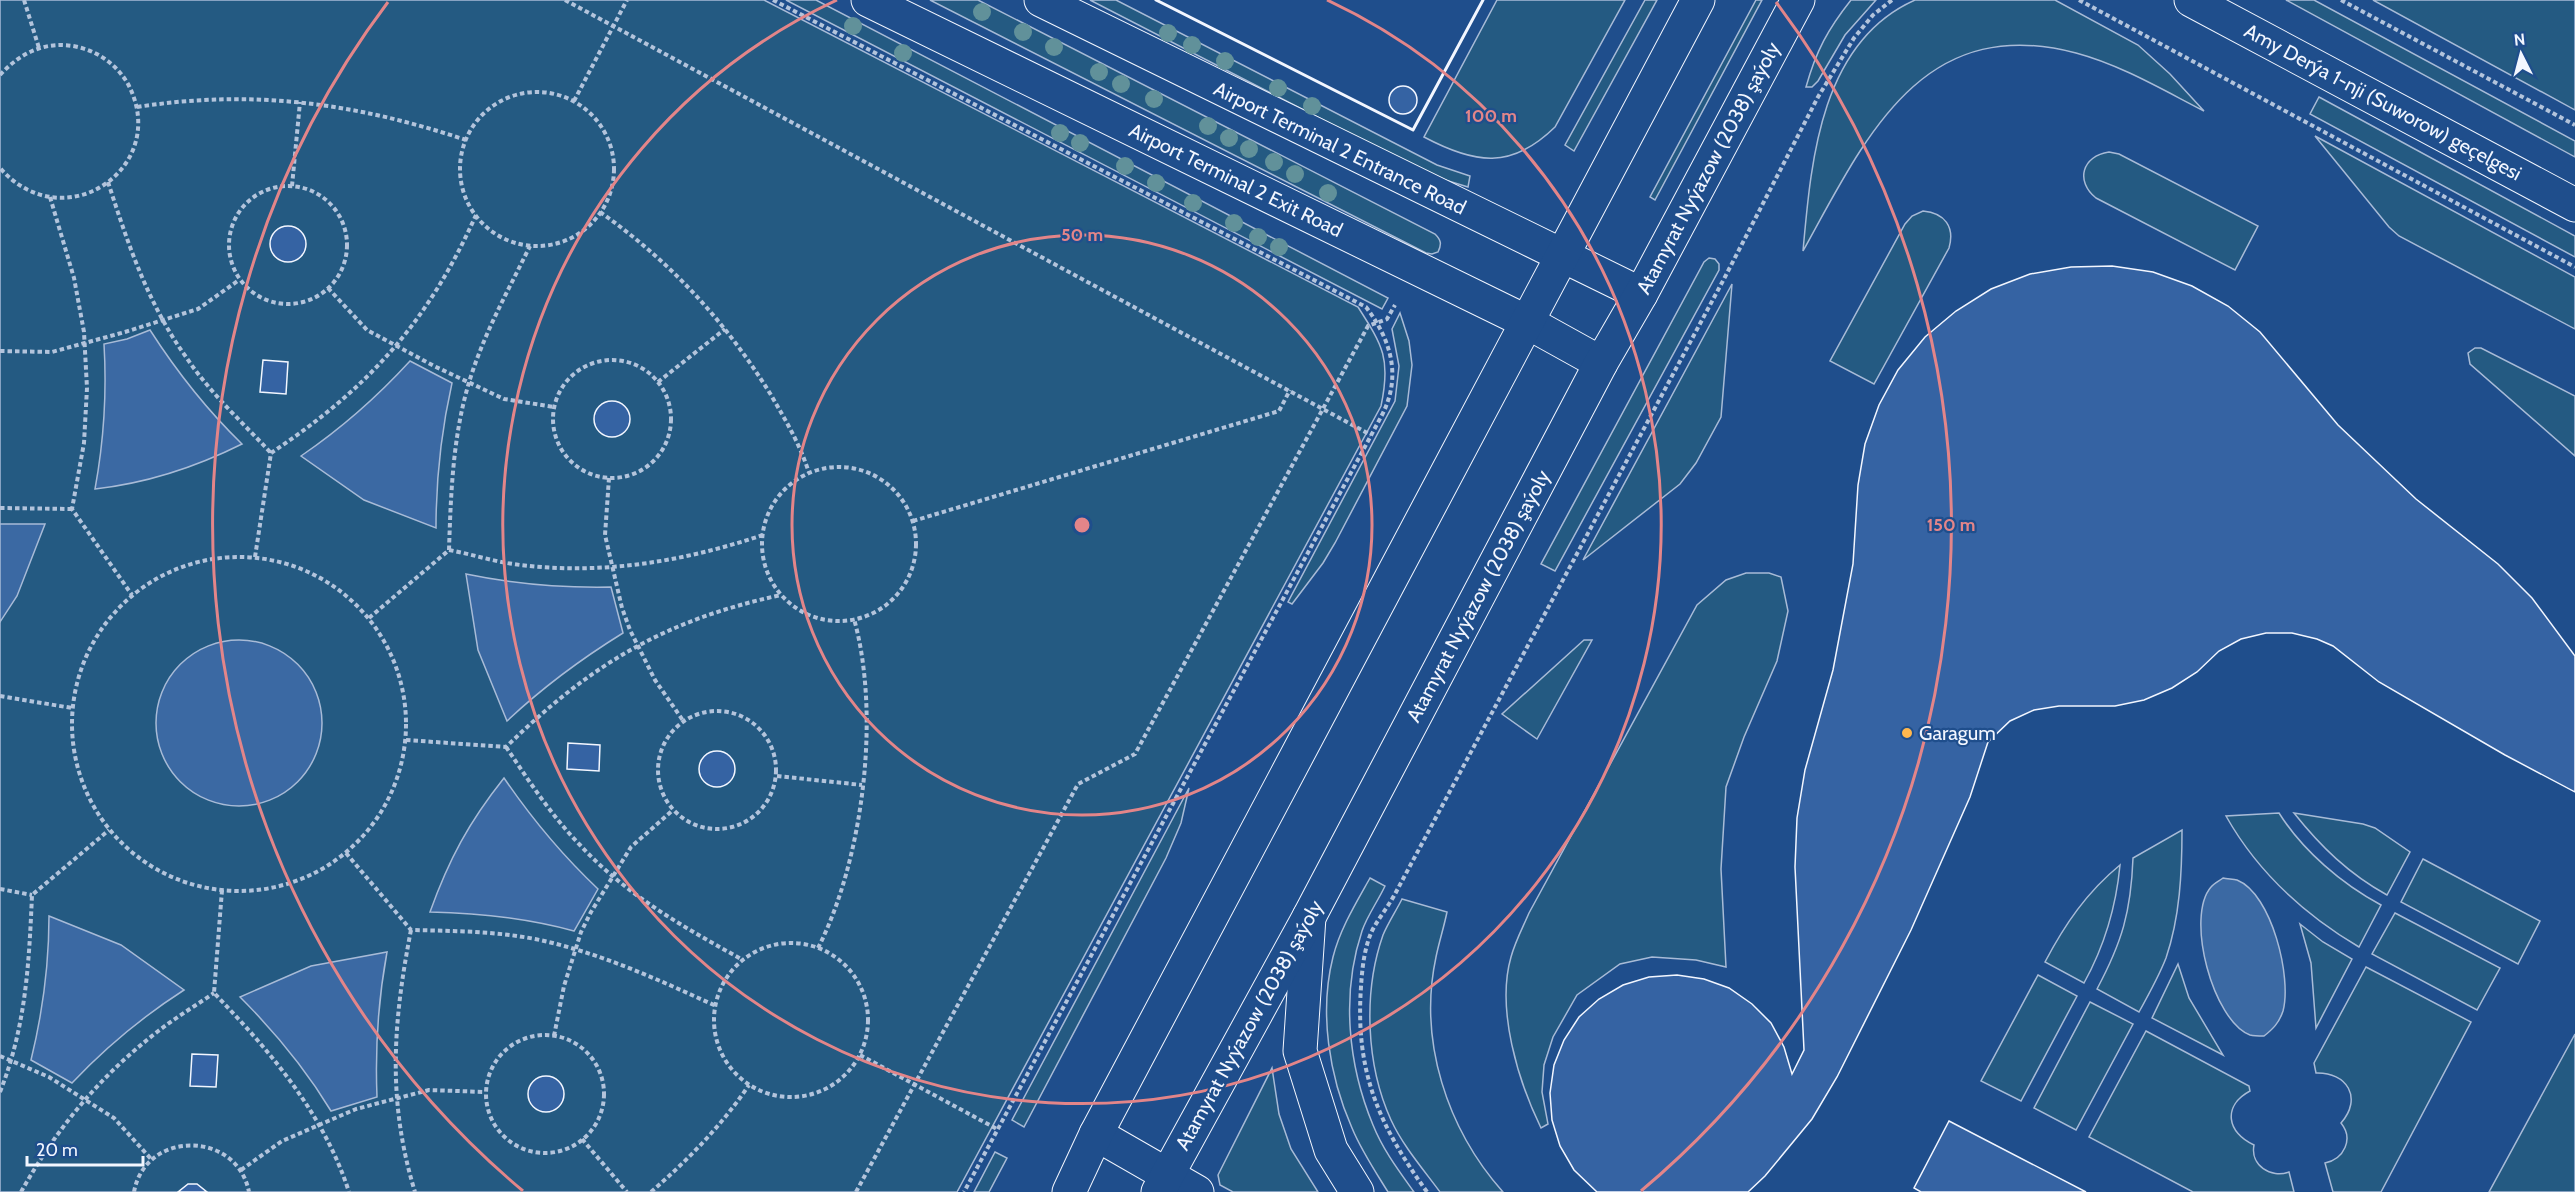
<svg xmlns="http://www.w3.org/2000/svg" width="2575" height="1192" viewBox="0 0 2575 1192" font-family="Cabin,sans-serif">
<style>
.green{fill:#245a82;stroke:#a8bbd7;stroke-width:1.5}
.water{fill:#3b69a3;stroke:#a8bbd7;stroke-width:1.5}
.building{fill:#3563a3;stroke:#f2f6ff;stroke-width:1.5}
.lines{fill:none;stroke-linecap:round;stroke-linejoin:round}
.street-casing{stroke:#f2f6ff;stroke-width:35}
.secondary-casing{stroke:#f2f6ff;stroke-width:35}
.primary-casing{stroke:#f2f6ff;stroke-width:35}
.path{stroke:#b3c4dc;stroke-width:4;stroke-dasharray:4.5 3;stroke-linecap:butt}
.street{stroke:#1f4e8c;stroke-width:33}
.secondary{stroke:#1f4e8c;stroke-width:33}
.primary{stroke:#1f4e8c;stroke-width:33}
.wall{stroke:#f2f6ff;stroke-width:3}
.tree{fill:#61919a}
.ring{fill:none;stroke:#e38589;stroke-width:3}
.poi-dot{fill:#ffb74d;stroke:#1f4e8c;stroke-width:2}
.labels{text-anchor:middle;stroke-width:4.5;stroke-linejoin:round;paint-order:stroke}
.street-label{font-size:20px;fill:#f2f6ff;stroke:#1f4e8c}
.poi-label{font-size:20px;fill:#f2f6ff;stroke:#1f4e8c;text-anchor:start}
.centre{fill:#e38589;stroke:#1f4e8c;stroke-width:3}
.ring-label{font-size:18px;text-anchor:middle;font-weight:bold;fill:#e38589;stroke:#1f4e8c;stroke-width:4.5;stroke-linejoin:round;paint-order:stroke}
</style>
<rect width="100%" height="100%" fill="#1f4e8c"/>
<g class="green">
<path d="M0 0H764L1358 307C1383 346 1391 359 1381 406L957 1192H0Z"/>
<path d="M786 0H816L1388 298 1382 309Z"/>
<path d="M930 0H978L1435 234C1441 240 1442 244 1438 252L1432 254 1426 253Z"/>
<path d="M1090 0H1116L1437 165 1470 176 1468 187 1432 176Z"/>
<path d="M1497 0H1625L1555 127C1511 170 1475 164 1424 137Z"/>
<path d="M1645 0H1657L1574 151 1565 145Z"/>
<path d="M1756 0H1762L1655 200 1650 197Z"/>
<path d="M1851 0H1876L1845 35 1818 81 1812 87H1806C1816 51 1828 29 1851 0Z"/>
<path d="M1915 0H2055L2138 45 2170 74 2204 111C2163 90 2121 65 2076 53 1921 12 1865 139 1803 251 1811 162 1820 42 1915 0Z"/>
<path d="M2286 0H2314L2575 141V157Z"/>
<path d="M2373 0H2575V110Z"/>
<path d="M2319 97 2575 236V257L2310 114Z"/>
<path d="M2315 136 2575 277V329L2399 236 2389 227Z"/>
<path d="M2109 152 2119 154 2258 226 2235 270 2096 198C2075 181 2082 156 2109 152Z"/>
<path d="M1923 211C1945 213 1955 227 1949 248L1874 384 1830 361 1905 224 1912 216Z"/>
<path d="M1709 258 1715 259 1719 264V270L1555 571 1541 564 1704 262Z"/>
<path d="M1732 284 1721 417 1696 463 1680 484 1583 560Z"/>
<path d="M1400 313 1409 341 1412 365 1407 406 1335 543 1323 563 1292 604 1288 602 1395 401 1399 366 1392 329Z"/>
<path d="M2475 348H2481L2575 396V456L2470 364 2468 353Z"/>
<path d="M1746 573H1769L1781 577 1788 611 1777 661 1744 737 1726 787 1721 869 1726 967 1696 960 1652 957 1620 964 1577 995 1553 1037 1544 1065 1542 1092 1548 1124 1541 1128C1518 1081 1496 1009 1511 957 1515 942 1523 927 1529 913L1697 605 1726 580Z"/>
<path d="M1584 640H1592L1537 739 1502 714Z"/>
<path d="M1189 788 1181 823 1166 858 1024 1127 1012 1120Z"/>
<path d="M2279 813C2303 851 2342 884 2381 905L2359 947C2305 915 2257 871 2226 816Z"/>
<path d="M2294 813 2363 824 2375 828 2410 852 2387 895C2349 874 2321 847 2294 813Z"/>
<path d="M2182 830C2182 872 2180 917 2166 958 2159 976 2149 994 2139 1012L2097 989C2122 942 2131 912 2133 858Z"/>
<path d="M2423 859 2540 921 2518 964 2401 902Z"/>
<path d="M2120 865C2116 908 2105 945 2084 983L2045 962C2065 924 2087 892 2120 865Z"/>
<path d="M1370 878 1385 886C1378 901 1367 916 1362 931 1341 994 1348 1065 1373 1125 1383 1150 1399 1171 1414 1192H1388C1375 1171 1361 1150 1352 1128 1329 1076 1319 1012 1333 957 1340 929 1356 903 1370 878Z"/>
<path d="M1402 899 1447 912C1444 927 1439 942 1436 957 1418 1041 1447 1129 1503 1192H1440C1423 1169 1403 1146 1391 1120 1366 1065 1363 992 1383 935 1388 923 1396 911 1402 899Z"/>
<path d="M2395 913 2500 968 2477 1010 2372 954Z"/>
<path d="M2300 924 2323 942 2352 959 2316 1028 2311 963Z"/>
<path d="M2178 964 2189 998 2223 1055 2152 1018Z"/>
<path d="M2366 967 2471 1022 2381 1192H2333L2325 1163C2344 1159 2354 1139 2341 1123 2363 1098 2347 1072 2316 1073L2314 1063Z"/>
<path d="M2038 975 2077 996 2021 1101 1981 1081Z"/>
<path d="M2090 1002 2133 1024 2076 1130 2034 1108Z"/>
<path d="M2146 1031 2249 1086 2250 1091C2222 1106 2227 1133 2254 1145 2250 1165 2271 1179 2289 1172L2294 1192H2193L2089 1137Z"/>
<path d="M2575 1034V1192H2489Z"/>
<path d="M1272 1068 1279 1114 1291 1149 1318 1192H1233L1220 1185 1218 1175Z"/>
<path d="M995 1152 1007 1158 989 1192H974Z"/>
</g>
<g class="water">
<path d="M150 330C177 372 206 409 242 444 194 468 148 483 95 489 104 440 107 394 104 344L127 339Z"/>
<path d="M410 361 452 383C441 432 436 478 436 528L364 500 301 456C342 428 377 397 410 361Z"/>
<path d="M0 524H45L17 596 0 622Z"/>
<path d="M466 574C514 584 561 588 611 587L623 633C581 659 543 687 507 721L478 650Z"/>
<circle cx="239" cy="723" r="83"/>
<path d="M504 778C532 819 562 855 598 889L574 931C526 918 480 913 430 912 449 859 469 822 504 778Z"/>
<path d="M2223 878C2227 879 2233 879 2237 880 2272 894 2292 978 2283 1011 2279 1023 2273 1029 2264 1036 2260 1036 2254 1036 2250 1035 2213 1021 2185 917 2211 887 2214 883 2219 881 2223 878Z"/>
<path d="M49 916 121 945 184 990C142 1017 106 1047 72 1083L31 1060C43 1011 49 965 49 916Z"/>
<path d="M387 952C378 1001 375 1048 377 1097L331 1111C305 1068 275 1032 240 997L311 966Z"/>
</g>
<g class="building">
<circle cx="1403" cy="100" r="14"/>
<circle cx="288" cy="244" r="18"/>
<path d="M2112 266 2153 272 2192 286 2228 306 2260 332 2338 425 2416 499 2498 564 2532 598 2575 656V792L2505 755 2379 682 2333 646 2317 639 2292 633H2266L2241 639 2219 651 2197 672 2172 688 2144 700 2115 706H2059L2034 710 2010 721 1988 742 1970 797 1911 930 1837 1077 1812 1119 1765 1176 1748 1192H1597L1574 1170 1560 1146 1552 1120 1550 1093 1554 1065 1564 1040 1579 1017 1599 999 1623 985 1649 977 1677 975 1704 979 1729 988 1752 1004 1771 1023 1784 1047 1792 1074 1804 1050 1795 867 1797 818 1805 770 1833 670 1853 564 1858 485 1865 444 1879 405 1898 370 1925 337 1956 311 1991 289 2030 274 2071 267Z"/>
<path d="M263 360 288 362 286 394 260 392Z"/>
<circle cx="612" cy="419" r="18"/>
<path d="M568 743 600 745 599 771 567 769Z"/>
<circle cx="717" cy="769" r="18"/>
<path d="M192 1054 218 1055 216 1087 190 1086Z"/>
<circle cx="546" cy="1094" r="18"/>
<path d="M1949 1121 2086 1192H1921L1914 1188Z"/>
<path d="M188 1184H197L207 1192H178Z"/>
</g>
<g class="lines">
<g class="street-casing">
<path id="street" d="M2191 0 2575 205"/>
</g>
<g class="secondary-casing">
<g id="secondary">
<path d="M868 0 1527 322 1601 363"/>
<path d="M1041 0 1641 294"/>
<path d="M1309 917 1300 1051 1331 1150 1357 1192"/>
<path d="M1096 1134 1197 1192"/>
</g>
</g>
<g class="primary-casing">
<g id="primary">
<path d="M1069 1192 1096 1134 1698 0"/>
<path d="M1158 1192 1309 917 1601 363 1641 294 1798 0"/>
</g>
</g>
<g class="path">
<path d="M24 0 39 48"/>
<path d="M565 0 1371 435"/>
<path d="M773 0 1366 307C1391 340 1402 376 1382 415L964 1192"/>
<path d="M2079 0 2575 267"/>
<path d="M2341 0 2575 125"/>
<path d="M0 75C21 52 47 40 78 47 99 52 117 65 128 84 172 167 64 241 0 168"/>
<circle cx="537" cy="169" r="77"/>
<path d="M574 101 627 0"/>
<path d="M137 107C253 89 355 103 466 140"/>
<path d="M108 182C128 244 148 304 186 357 210 393 242 422 271 453"/>
<path d="M292 186 300 102"/>
<circle cx="288" cy="245" r="59"/>
<path d="M50 197 74 278 84 332 87 388 84 443 72 509 132 595"/>
<path d="M600 212C670 261 726 322 771 395 786 421 800 444 809 473"/>
<path d="M328 288 367 330 434 366 504 399 554 407"/>
<path d="M0 351 52 352 125 332 198 309 239 280"/>
<circle cx="612" cy="419" r="59"/>
<path d="M658 382 725 329"/>
<circle cx="839" cy="544" r="77"/>
<path d="M609 478 605 535 622 608 630 630 655 680 684 722"/>
<path d="M0 508 72 509"/>
<path d="M913 521 1279 411 1290 390"/>
<path d="M449 550C471 554 492 561 513 564 598 576 682 562 763 535"/>
<path d="M255 557 271 453C369 388 428 322 476 215"/>
<circle cx="239" cy="724" r="167"/>
<path d="M369 618 449 550C451 489 453 428 473 370 488 326 510 287 530 246"/>
<path d="M0 696 72 708"/>
<circle cx="717" cy="770" r="59"/>
<path d="M406 740 506 747C591 664 665 620 781 595"/>
<path d="M506 747C529 781 551 815 580 845 626 895 685 928 743 960"/>
<path d="M777 776 862 785"/>
<path d="M346 853 411 930C453 931 494 931 535 939 598 952 657 979 716 1006"/>
<path d="M0 889 32 895"/>
<path d="M222 890 214 993C270 1051 324 1114 349 1192"/>
<path d="M411 930C393 1022 387 1101 415 1192"/>
<circle cx="791" cy="1020" r="77"/>
<path d="M818 948C863 860 881 715 854 619"/>
<circle cx="545" cy="1094" r="59"/>
<path d="M554 1036 564 986 581 932 591 912 631 847 673 810"/>
<path d="M860 1055 997 1129"/>
<path d="M0 1056 49 1077 114 1118 152 1160"/>
<path d="M0 1092C26 1026 29 964 32 895L109 830"/>
<path d="M582 1139 627 1192"/>
<path d="M241 1170 282 1141 356 1109 429 1090 485 1092"/>
<path d="M21 1192C57 1128 99 1077 157 1032 175 1018 195 1006 214 993"/>
<path d="M134 1192C145 1130 237 1130 249 1192"/>
<path d="M651 1192C688 1160 722 1125 749 1085"/>
<path d="M856 1192 1078 784 1135 754 1368 326 1387 319 1395 305"/>
<path d="M1427 1192C1379 1125 1355 1072 1361 987 1362 970 1364 950 1371 933 1377 920 1388 907 1395 894L1725 277 1818 97 1854 38 1873 15 1892 0"/>
</g>
<use href="#street" class="street"/>
<use href="#secondary" class="secondary"/>
<use href="#primary" class="primary"/>
<path class="wall" d="M1156 0 1413 130 1483 0"/>
</g>
<g class="tree">
<circle cx="982" cy="12" r="9"/>
<circle cx="853" cy="26" r="9"/>
<circle cx="1023" cy="32" r="9"/>
<circle cx="1168" cy="33" r="9"/>
<circle cx="1192" cy="45" r="9"/>
<circle cx="1054" cy="47" r="9"/>
<circle cx="903" cy="53" r="9"/>
<circle cx="1225" cy="61" r="9"/>
<circle cx="1099" cy="72" r="9"/>
<circle cx="1121" cy="84" r="9"/>
<circle cx="1278" cy="88" r="9"/>
<circle cx="1154" cy="99" r="9"/>
<circle cx="1312" cy="106" r="9"/>
<circle cx="1208" cy="126" r="9"/>
<circle cx="1060" cy="133" r="9"/>
<circle cx="1229" cy="138" r="9"/>
<circle cx="1080" cy="143" r="9"/>
<circle cx="1249" cy="149" r="9"/>
<circle cx="1274" cy="162" r="9"/>
<circle cx="1125" cy="166" r="9"/>
<circle cx="1295" cy="174" r="9"/>
<circle cx="1156" cy="183" r="9"/>
<circle cx="1328" cy="193" r="9"/>
<circle cx="1193" cy="203" r="9"/>
<circle cx="1234" cy="223" r="9"/>
<circle cx="1258" cy="237" r="9"/>
<circle cx="1279" cy="247" r="9"/>
</g>
<g class="ring">
<circle cx="1082" cy="525" r="290"/>
<path d="M1327 0A579 579 0 1 1 837 0"/>
<path d="M523 1191A869 869 0 0 1 388 2M1776 2A869 869 0 0 1 1641 1191"/>
</g>
<circle class="poi-dot" cx="1907" cy="733" r="6"/>
<g class="labels">
<g class="street-label">
<text transform="translate(2383 102) rotate(28)" y="7">Amy Derýa 1-nji (Suworow) geçelgesi</text>
<text transform="translate(1340 148) rotate(26)" y="7">Airport Terminal 2 Entrance Road</text>
<text transform="translate(1708 168) rotate(-62)" y="7">Atamyrat Nyýazow (2038) şaýoly</text>
<text transform="translate(1236 180) rotate(26)" y="7">Airport Terminal 2 Exit Road</text>
<text transform="translate(1478 596) rotate(-62)" y="7">Atamyrat Nyýazow (2038) şaýoly</text>
<text transform="translate(1249 1025) rotate(-61)" y="7">Atamyrat Nyýazow (2038) şaýoly</text>
</g>
<g class="poi-label">
<text x="1919" y="740">Garagum</text>
</g>
</g>
<circle cx="1082" cy="525" r="9" class="centre"/>
<g class="ring-label">
<text x="1491" y="122">100 m</text>
<text x="1082" y="241">50 m</text>
<text x="1951" y="531">150 m</text>
</g>
<g transform="translate(2521 54) rotate(354)" stroke="#1f4e8c" stroke-width="4.5" paint-order="stroke">
<path d="M0-4.5L10 22L0 15L-10 22Z" fill="#f2f6ff"/>
<text y="-9" font-size="16" font-weight="bold" text-anchor="middle" fill="#f2f6ff">N</text>
</g>
<path d="M27 1156v9h116v-9" fill="none" stroke="#f2f6ff" stroke-width="3"/>
<text x="36" y="1156" font-size="18" fill="#f2f6ff" stroke="#1f4e8c" stroke-width="4.5" paint-order="stroke">20 m</text>
</svg>
